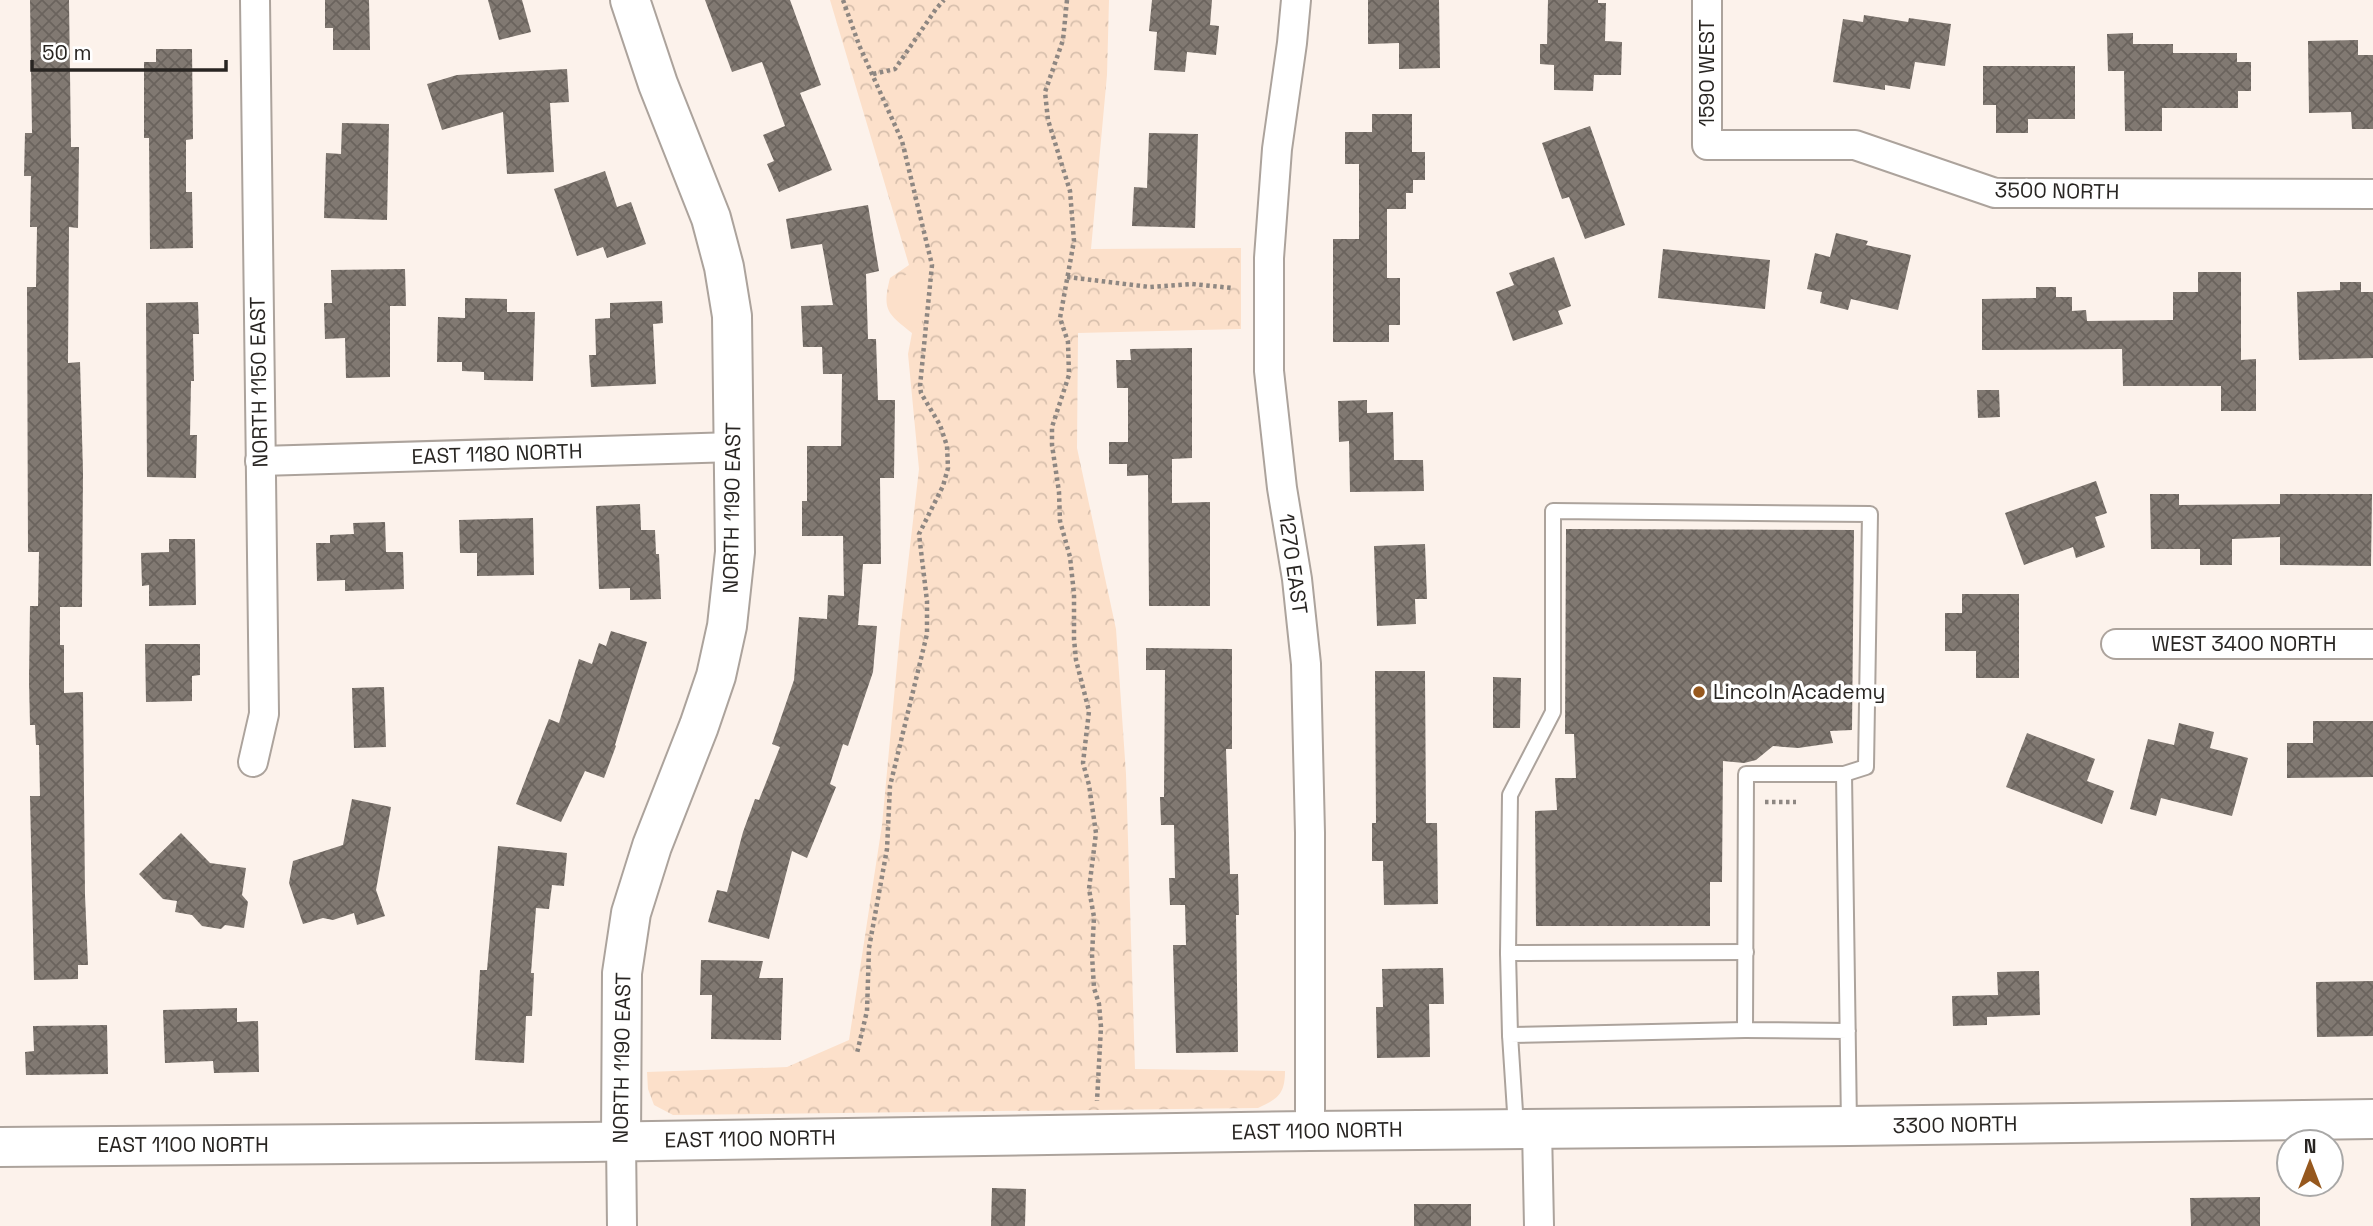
<svg xmlns="http://www.w3.org/2000/svg" width="2373" height="1226" viewBox="0 0 2373 1226" font-family="'Space Grotesk',sans-serif">
<style>
.forest{fill:url(#forest-crowns)}
.garden{fill:#fce0ca}
.building{fill:url(#building-cross-hatch)}
.lines{fill:none;stroke-linecap:round;stroke-linejoin:round}
.lane-casing{stroke:#aca39c;stroke-width:18}
.street-casing{stroke:#aca39c;stroke-width:32}
.secondary-casing{stroke:#aca39c;stroke-width:42}
.path{stroke:#8e8782;stroke-width:4.5;stroke-dasharray:3.5 3.5;stroke-linecap:butt}
.lane{stroke:#fff;stroke-width:14}
.street{stroke:#fff;stroke-width:28}
.secondary{stroke:#fff;stroke-width:38}
.poi-dot{fill:#96581e;stroke:#fff;stroke-width:2.5}
.labels{text-anchor:middle;stroke-width:7;stroke-linejoin:round;paint-order:stroke}
.street-label{font-size:21px;fill:#282522;stroke:#fff}
.poi-label{font-size:21px;fill:#282522;stroke:#fff;text-anchor:start}
</style>
<defs>
<pattern id="forest-crowns" width="20" height="18" patternUnits="userSpaceOnUse" patternTransform="scale(1.75)"><rect width="20" height="18" fill="#fce0ca"/><path d="M2 6a3 3 0 1 1 6 0M12 15a3 3 0 1 1 6 0" fill="none" stroke="#d8c0ad"/></pattern>
<pattern id="building-cross-hatch" width="8" height="8" patternUnits="userSpaceOnUse" patternTransform="scale(1.75)"><rect width="8" height="8" fill="#817972"/><path d="M0 0l8 8M0 8l8-8" fill="none" stroke="#6a635d"/></pattern>
</defs>
<rect width="100%" height="100%" fill="#fcf2eb"/>
<path class="forest" d="M830 0H1109L1107 75 1091 249 1241 248V329L1078 333 1077 448 1116 629 1126 774 1135 1069 1285 1071C1285 1094 1278 1099 1258 1108L673 1115 654 1105 648 1089 647 1072 787 1067 849 1040 882 825 900 633 919 469 908 354 912 333C887 313 882 310 890 278L909 265Z"/>
<path class="garden" d="M915 272 928 274 921 328C882 323 873 282 915 272Z"/>
<g class="building">
<path d="M30 0H69L71 147H79L78 228 69 227 68 363 80 362 83 472 82 607H60V645H64V693L83 692 85 895 88 965H78V979L34 980 30 796H40L39 745H36L35 725H30L29 680 30 606H38L39 552H28L27 287H36L37 227H30L31 176H24L25 133H32Z"/>
<path d="M325 0H369L370 50H333V28H325Z"/>
<path d="M488 0H522L531 32 499 40Z"/>
<path d="M705 0H790L821 85 800 93 832 170 779 192 767 164 774 161 763 135 785 126 762 62 732 72Z"/>
<path d="M1152 0H1212L1210 25 1219 26 1216 55 1187 52 1185 72 1154 70 1157 32 1149 31Z"/>
<path d="M1368 0H1439L1440 68 1399 69V43L1368 44Z"/>
<path d="M1548 0H1598V3H1606L1605 41 1622 42 1621 75H1594L1593 91 1554 90V65L1540 64V44H1547Z"/>
<path d="M1864 15 1908 22 1909 18 1951 24 1945 66 1915 62 1910 89 1885 85V90L1833 82 1843 19 1863 22Z"/>
<path d="M2133 33V44H2173V53H2237V62H2251V91H2238V108H2162V131H2125L2124 71H2108L2107 34Z"/>
<path d="M2358 40V55H2373V129H2352L2351 112 2309 113 2308 41Z"/>
<path d="M156 49H192L193 139 186 140V192H192L193 248 150 249 149 138H144V62H156Z"/>
<path d="M1983 66H2075V119H2028V133H1996V105H1983Z"/>
<path d="M567 69 569 102 550 103 554 172 507 174 503 112 442 130 427 84 457 75Z"/>
<path d="M1372 114H1412V152H1425V180H1413V193H1406V209H1387V278H1400V325H1389V342H1333V239H1359V164H1345V132H1372Z"/>
<path d="M342 123 389 124 387 220 324 218 326 153 341 154Z"/>
<path d="M1590 126 1625 225 1585 239 1569 197 1562 199 1542 143Z"/>
<path d="M1149 133 1198 134 1195 228 1132 226 1134 187 1147 188Z"/>
<path d="M605 171 617 207 631 202 646 244 607 258 603 247 577 256 554 189Z"/>
<path d="M868 205 879 271 866 274 868 339H876L878 400H895L894 478H880L881 564H863L858 625 877 626 873 672 848 746 843 744 830 784 836 787 807 858 792 851 769 939 708 922 717 890 727 892 743 832 755 799 759 800 780 747 772 744 794 680 799 617 827 619 828 595 844 596 843 536H802V501H807V446H841L842 374H823L822 347H803L801 306 833 305 822 244 791 249 786 219Z"/>
<path d="M1836 233 1868 241 1866 245 1911 255 1898 310 1851 299 1848 310 1820 303 1822 292 1807 289 1815 253 1830 257Z"/>
<path d="M1663 249 1770 260 1765 309 1658 298Z"/>
<path d="M1554 257 1571 306 1558 311 1563 324 1513 341 1496 292 1514 285 1509 273Z"/>
<path d="M405 269 406 306H390V377L346 378 345 338 325 339 324 303H332L331 270Z"/>
<path d="M2198 272H2241V360L2256 359V411H2221V386H2123L2122 349 1982 350V299L2036 298V287H2056V297H2072V311L2086 310 2087 321 2173 320V292H2198Z"/>
<path d="M2340 282H2361V292H2373V358L2299 360 2297 292 2340 290Z"/>
<path d="M465 298 507 299V312H535L533 381 484 380V372L462 371V362H437L438 317 465 318Z"/>
<path d="M662 301 663 323 653 324 656 384 591 387 589 355H596L595 319 610 318V303Z"/>
<path d="M198 302 199 334H193L194 381H191L190 435H197L196 478 147 477 146 303Z"/>
<path d="M1192 348V458L1172 459V503L1210 502V606H1149L1148 475 1127 476V464H1109V442H1128V388H1117L1116 360H1131L1130 349Z"/>
<path d="M1977 390H1999L2000 417 1978 418Z"/>
<path d="M1367 400V413L1393 412 1394 460H1423L1424 491 1350 492 1349 441 1339 442 1338 401Z"/>
<path d="M2096 481 2107 513 2095 517 2105 547 2076 558 2073 547 2024 565 2005 513Z"/>
<path d="M2150 494H2179V505L2280 504V494H2372L2371 566 2280 565V537L2232 539V565H2200V549H2151Z"/>
<path d="M640 504 641 530H655L656 554H659L661 599 630 600V588L599 589 596 506Z"/>
<path d="M533 518 534 575 477 576V553H460L459 520Z"/>
<path d="M385 522 386 552H403L404 589 345 591V580L317 581 316 543H330V535L354 534 353 523Z"/>
<path d="M1566 529 1854 530 1852 730 1830 731 1833 743 1798 748 1773 746 1756 760 1744 763 1723 761 1722 882H1710V926H1536L1535 811 1557 810 1555 778H1576L1574 734H1565Z"/>
<path d="M169 539H195L196 605 149 606V585L142 586 141 553 169 552Z"/>
<path d="M1425 544 1427 599H1415L1416 624 1377 626 1374 546Z"/>
<path d="M1962 594H2019V678H1976V651H1945V613H1962Z"/>
<path d="M611 631 647 642 615 745 616 746 604 778 585 771 561 822 516 804 549 719 559 723 579 659 592 664 599 643 606 646Z"/>
<path d="M145 644H200V675L192 676V701L146 702Z"/>
<path d="M1146 648 1232 649V749H1226L1230 874H1238L1239 915H1236L1238 1052 1176 1053 1173 945H1186L1185 905H1170L1169 878H1175L1174 825H1161L1160 797H1164L1165 670H1146Z"/>
<path d="M1375 671H1425L1426 823H1437L1438 904 1384 905 1383 861H1372V823H1376Z"/>
<path d="M1493 677 1521 678 1520 728H1493Z"/>
<path d="M384 687 386 747 354 748 352 688Z"/>
<path d="M2313 721H2373V777L2287 778V743H2313Z"/>
<path d="M2179 723 2214 732 2210 748 2248 758 2232 816 2161 798 2156 816 2130 809 2148 739 2174 745Z"/>
<path d="M2027 733 2095 759 2087 781 2114 791 2102 824 2006 787Z"/>
<path d="M352 799 391 807 376 890 385 916 357 925 354 913 333 920 323 918 303 924 289 883 293 861 343 845Z"/>
<path d="M181 833 210 863 246 868 242 895 248 902 244 928 225 925 221 929 202 926 192 915 175 912 177 901 163 899 139 874Z"/>
<path d="M498 846 567 853 564 886 552 885 549 909 536 908 531 973H534L532 1016H526L524 1063 475 1060 480 970H487Z"/>
<path d="M701 960 763 961 759 978H783L781 1040 711 1039 712 995H700Z"/>
<path d="M1443 968 1444 1004H1429L1430 1057 1377 1058 1376 1007H1383L1382 969Z"/>
<path d="M2039 971 2040 1015 1987 1017V1025L1953 1026 1952 996 1998 995 1997 972Z"/>
<path d="M2373 981V1036L2317 1037 2316 982Z"/>
<path d="M237 1008V1022L258 1021 259 1072 214 1073 213 1061 165 1063 163 1010Z"/>
<path d="M107 1025 108 1074 26 1075 25 1052 34 1051 33 1026Z"/>
<path d="M992 1188 1026 1189 1025 1226H991Z"/>
<path d="M2260 1197V1226H2191L2190 1198Z"/>
<rect x="1414" y="1204" width="57" height="22"/>
</g>
<g class="lines">
<g class="lane-casing">
<g id="lane">
<path d="M1508 953 1510 795 1553 712V511L1870 514 1866 767 1844 774"/>
<path d="M1848 1031 1745 1030 1746 774H1844L1849 1125"/>
<path d="M1510 1035 1508 953 1746 952"/>
<path d="M1516 1127 1510 1035 1745 1030"/>
</g>
</g>
<g class="street-casing">
<g id="street">
<path d="M1296 0 1292 43 1277 149 1269 258V371L1282 488 1297 579 1306 664 1310 833V1131"/>
<path d="M1707 0V145H1855L1995 193 2373 194"/>
<path d="M260 461 735 447"/>
<path d="M2116 644H2373"/>
<path d="M253 762 264 714 255 0"/>
<path d="M1537 1129 1539 1226"/>
<path d="M621 1141 622 1226"/>
</g>
</g>
<g class="secondary-casing">
<g id="secondary">
<path d="M621 1141 622 973 631 913 652 846 699 726 716 676 727 626 735 552 732 316 724 267 711 218 658 84 630 0"/>
<path d="M0 1147 588 1142 1310 1131 1849 1126 2373 1119"/>
</g>
</g>
<g class="path">
<path d="M843 0 859 45 902 141 932 265 920 386 921 393 940 425 947 446 948 468 943 486 919 534 927 601V634L890 786 887 849 869 948 867 1011 857 1053"/>
<path d="M1067 0 1063 40 1045 92 1048 120 1070 191 1074 241 1060 318 1068 342 1069 375 1052 427V445L1059 492 1060 521 1070 557 1074 594V639L1076 660 1089 711 1083 763 1089 785 1096 833 1089 889 1094 917 1092 955 1094 988 1099 1004 1101 1027 1097 1101"/>
<path d="M873 74 895 69 936 9 944 0"/>
<path d="M1067 277 1150 287 1192 284 1232 288"/>
<path d="M1765 802H1796"/>
</g>
<use href="#lane" class="lane"/>
<use href="#street" class="street"/>
<use href="#secondary" class="secondary"/>
</g>
<circle class="poi-dot" cx="1699" cy="692" r="7"/>
<g class="labels">
<g class="street-label">
<text transform="translate(1707 73) rotate(-90)" y="7">1590 WEST</text>
<text transform="translate(2057 191) rotate(1)" y="7">3500 NORTH</text>
<text transform="translate(259 382) rotate(-91)" y="7">NORTH 1150 EAST</text>
<text transform="translate(497 454) rotate(-2)" y="7">EAST 1180 NORTH</text>
<text transform="translate(732 508) rotate(-89)" y="7">NORTH 1190 EAST</text>
<text transform="translate(1293 564) rotate(82)" y="7">1270 EAST</text>
<text x="2244" y="651">WEST 3400 NORTH</text>
<text transform="translate(622 1058) rotate(-89)" y="7">NORTH 1190 EAST</text>
<text transform="translate(1955 1125) rotate(-1)" y="7">3300 NORTH</text>
<text transform="translate(1317 1131) rotate(-1)" y="7">EAST 1100 NORTH</text>
<text transform="translate(750 1139) rotate(-1)" y="7">EAST 1100 NORTH</text>
<text x="183" y="1152">EAST 1100 NORTH</text>
</g>
<g class="poi-label">
<text x="1713" y="699">Lincoln Academy</text>
</g>
</g>
<g transform="translate(2310 1163)"><circle r="33" fill="#ffffff" stroke="#a9a8a7" stroke-width="2"/>
<path d="M0-5L12 26L0 18L-12 26Z" fill="#96581e"/>
<text y="-10" font-size="19" font-weight="bold" text-anchor="middle" fill="#282522">N</text>
</g>
<path d="M32 60v10h194v-10" fill="none" stroke="#282522" stroke-width="3.5"/>
<text x="42" y="60" font-size="21" fill="#282522" stroke="#ffffff" stroke-width="5" paint-order="stroke">50 m</text>
</svg>
